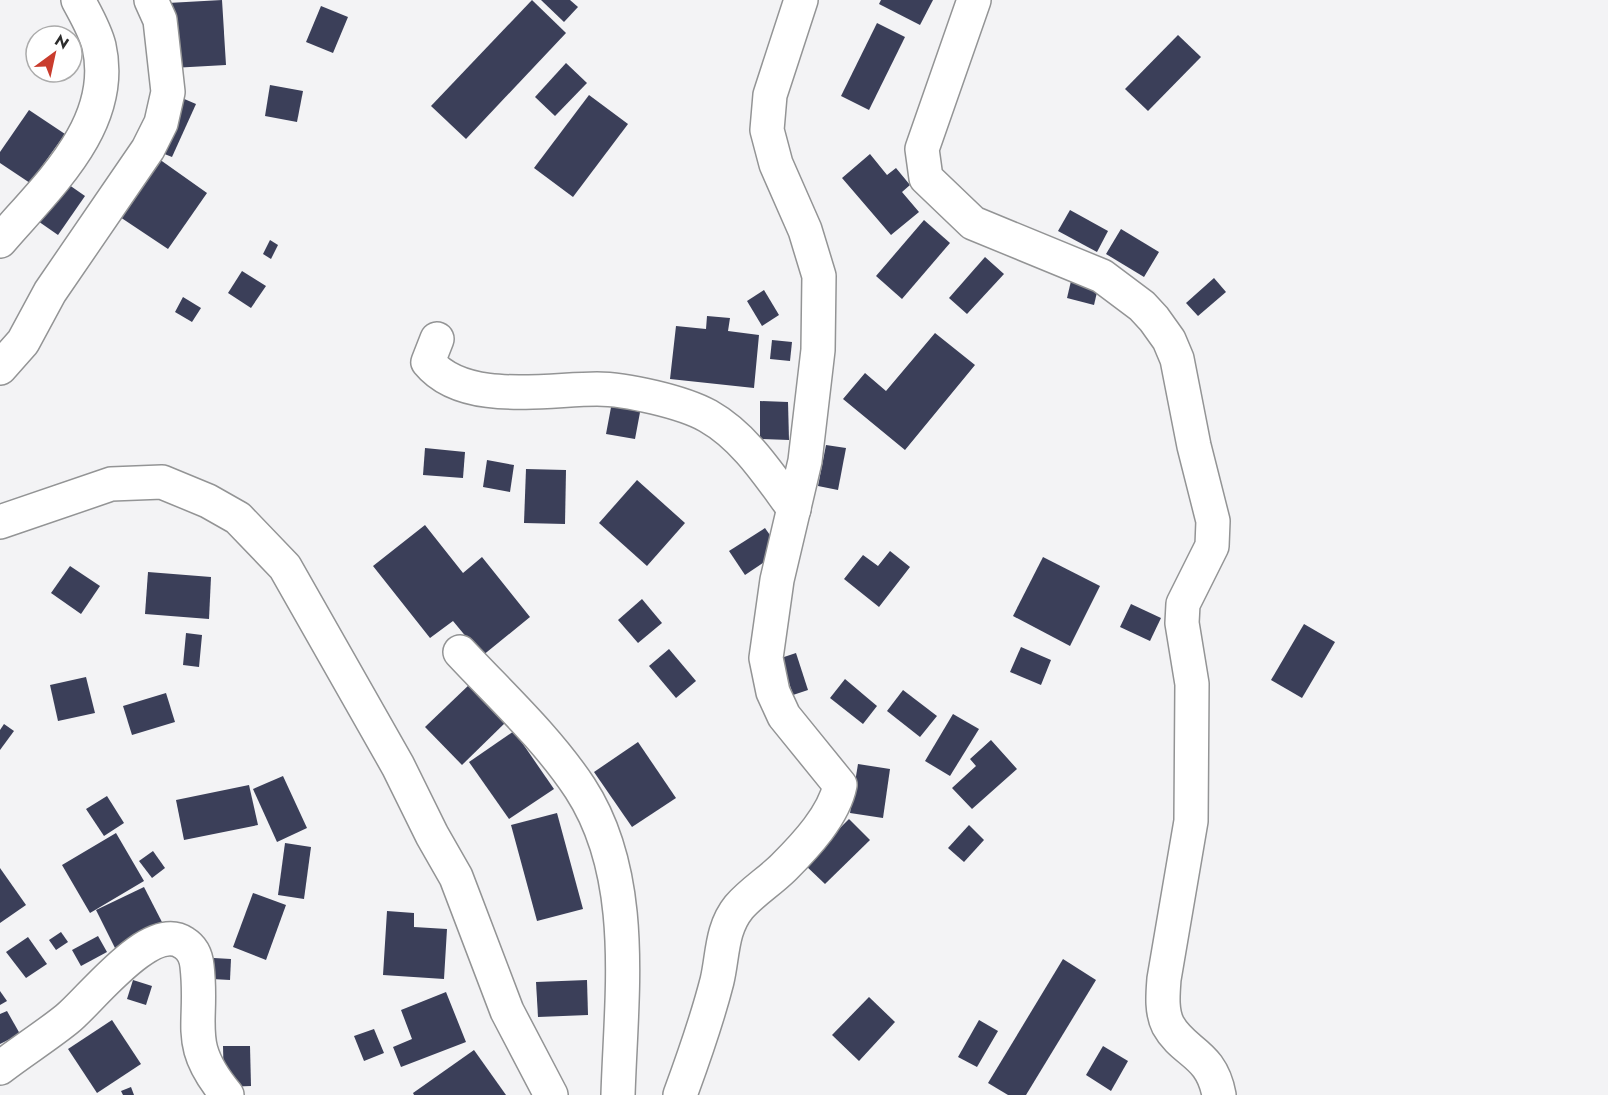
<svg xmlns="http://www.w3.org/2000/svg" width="1608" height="1095" viewBox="0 0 1608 1095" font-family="Jost,sans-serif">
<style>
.building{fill:#3b3f59}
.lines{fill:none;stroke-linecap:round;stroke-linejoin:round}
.minor-casing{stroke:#939495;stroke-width:36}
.minor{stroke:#fff;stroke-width:33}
</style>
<rect width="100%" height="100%" fill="#f3f3f5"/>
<g class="building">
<path d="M222 0 226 65 172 68 168 3Z"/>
<path d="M532 0 566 33 466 139 431 106Z"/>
<path d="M541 0H570L578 7 564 22Z"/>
<path d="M881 0H933L920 25 879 4Z"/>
<path d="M321 6 348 17 333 53 306 42Z"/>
<path d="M877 23 905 37 869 110 841 96Z"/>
<path d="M1178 35 1201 57 1148 111 1125 89Z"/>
<path d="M566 63 587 83 555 116 535 97Z"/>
<path d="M270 85 303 91 297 122 265 116Z"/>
<path d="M589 95 628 124 573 197 534 168Z"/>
<path d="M182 98 196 104 172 157 157 151Z"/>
<path d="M29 110 65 134 30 183 0 163V152Z"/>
<path d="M870 154 887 175 896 168 910 185 902 192 919 212 891 235 842 178Z"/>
<path d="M159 159 207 193 168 249 120 217Z"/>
<path d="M62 180 85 196 58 235 35 219Z"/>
<path d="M1070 210 1108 231 1097 252 1058 231Z"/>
<path d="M924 220 950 243 902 299 876 276Z"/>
<path d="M1121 229 1159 252 1144 277 1106 254Z"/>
<path d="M270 240 278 245 271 259 263 254Z"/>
<path d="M985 257 1004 274 967 314 949 298Z"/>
<path d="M242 271 266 286 251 308 228 293Z"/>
<path d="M1214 278 1226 292 1198 316 1186 303Z"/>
<path d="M1071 281 1098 288 1094 305 1067 298Z"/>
<path d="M764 290 779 315 762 326 747 301Z"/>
<path d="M183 297 201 308 192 322 175 312Z"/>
<path d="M707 316 730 318 728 331 759 335 754 388 670 379 676 326 706 329Z"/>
<path d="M935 333 975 365 905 450 843 399 865 373 886 391Z"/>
<path d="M772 340 792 342 790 361 770 359Z"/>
<path d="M760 401 788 402 789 440 760 439Z"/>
<path d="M612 402 641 407 635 439 606 434Z"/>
<path d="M826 445 846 448 838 490 818 486Z"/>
<path d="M425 448 465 452 463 478 423 475Z"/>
<path d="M487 460 514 465 510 492 483 487Z"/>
<path d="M526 469 566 470 565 524 524 523Z"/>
<path d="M637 480 685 523 647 566 599 523Z"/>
<path d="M425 525 463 573 482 557 530 617 482 656 453 621 430 638 373 566Z"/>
<path d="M765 528 781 551 745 575 729 551Z"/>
<path d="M890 551 910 567 879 607 844 579 863 555 878 566Z"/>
<path d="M1043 557 1100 586 1070 646 1013 616Z"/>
<path d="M70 566 100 586 81 614 51 593Z"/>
<path d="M148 572 211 577 209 619 145 614Z"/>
<path d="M642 599 662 623 638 643 618 620Z"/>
<path d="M1131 604 1161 618 1150 641 1120 627Z"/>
<path d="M1304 624 1335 642 1302 698 1271 680Z"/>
<path d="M186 633 202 635 199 667 183 665Z"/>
<path d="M1021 647 1051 660 1041 685 1010 672Z"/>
<path d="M669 649 696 681 676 698 649 666Z"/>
<path d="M796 653 808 690 793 695 781 658Z"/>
<path d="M86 677 95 713 58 721 50 685Z"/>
<path d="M845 679 877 706 863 724 830 698Z"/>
<path d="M471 683 508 720 462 765 425 727Z"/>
<path d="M903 690 937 716 920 737 887 711Z"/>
<path d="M166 693 175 722 132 735 123 706Z"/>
<path d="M953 714 979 729 950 776 925 761Z"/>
<path d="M4 724 14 731 0 750V730Z"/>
<path d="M514 731 554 789 509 819 469 762Z"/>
<path d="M991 740 1017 769 972 809 952 788 976 766 970 759Z"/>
<path d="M638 742 676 798 632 827 594 772Z"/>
<path d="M858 764 890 769 883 818 850 813Z"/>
<path d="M283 776 307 828 277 842 253 789Z"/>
<path d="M249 785 258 825 184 840 176 800Z"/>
<path d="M107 796 124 823 104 836 86 809Z"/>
<path d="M557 813 583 909 537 921 511 825Z"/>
<path d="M849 819 870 840 825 884 804 864Z"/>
<path d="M969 825 984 840 964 862 948 848Z"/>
<path d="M116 833 144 881 90 913 62 865Z"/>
<path d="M285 843 311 847 304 899 278 895Z"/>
<path d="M153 851 165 868 152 878 139 861Z"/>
<path d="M0 868 26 905 0 923Z"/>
<path d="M144 887 164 926 116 950 96 910Z"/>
<path d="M253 893 286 905 266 960 233 947Z"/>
<path d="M387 911 414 913V927L447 929 444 979 383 975Z"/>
<path d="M61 932 68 942 56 950 49 940Z"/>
<path d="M98 936 107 952 81 966 72 950Z"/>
<path d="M28 937 47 964 26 978 6 952Z"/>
<path d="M214 958 231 959 230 980 212 979Z"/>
<path d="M1063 959 1096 980 1026 1095H1008L988 1083Z"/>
<path d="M133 980 152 986 146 1005 127 999Z"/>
<path d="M587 980 588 1015 538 1017 536 982Z"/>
<path d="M0 991 7 1001 0 1005Z"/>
<path d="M446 992 466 1042 401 1067 393 1047 412 1039 401 1010Z"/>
<path d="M869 997 895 1022 859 1061 832 1035Z"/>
<path d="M7 1011 20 1034 0 1044V1014Z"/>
<path d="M112 1020 141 1064 97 1093 68 1049Z"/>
<path d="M979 1020 998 1031 977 1067 958 1057Z"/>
<path d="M374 1029 384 1053 364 1061 354 1036Z"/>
<path d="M223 1046H250L251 1086 224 1087Z"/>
<path d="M1103 1046 1128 1061 1111 1091 1086 1075Z"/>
<path d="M474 1050 506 1095H414L413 1093Z"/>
<path d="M131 1087 134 1095H123L121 1091Z"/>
</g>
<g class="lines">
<g class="minor-casing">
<g id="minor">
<path d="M974 0 922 149 926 178 973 223 1102 276 1142 306 1154 319 1169 340 1177 359 1194 446 1213 521 1212 546 1183 604 1182 623 1192 684 1191 821 1164 979C1163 993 1161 1011 1168 1025 1184 1054 1211 1052 1219 1095"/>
<path d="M0 241C46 187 117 125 99 46 95 30 86 15 78 0"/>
<path d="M437 339 428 362C464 406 547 389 597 389 626 389 683 402 708 416 745 437 769 475 794 509"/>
<path d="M0 368 23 342 50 292 148 149 161 123 168 92 160 20 151 0"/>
<path d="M0 522 111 484 162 482 208 501 238 518 285 567 398 766 432 835 456 877 507 1011 551 1095"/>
<path d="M460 652C501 696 547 738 580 788 638 877 621 995 618 1095"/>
<path d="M0 1068C22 1051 46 1036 67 1019 90 1001 150 920 184 943 192 948 196 956 197 966 204 1026 183 1042 227 1095"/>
<path d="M680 1095C694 1057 707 1020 717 981 723 956 721 929 739 907 752 892 770 881 784 867 806 845 834 815 840 785L784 716 773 692 766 658 777 580 805 461 818 350 819 276 805 230 776 164 767 130 770 95 801 0"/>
</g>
</g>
<use href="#minor" class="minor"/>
</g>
<g transform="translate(54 54) rotate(33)"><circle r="28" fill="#ffffff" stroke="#ababab" stroke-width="1.5"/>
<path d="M0-4.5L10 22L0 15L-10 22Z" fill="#c93c2d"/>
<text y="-9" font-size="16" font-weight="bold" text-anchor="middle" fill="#2c2c2c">N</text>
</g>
</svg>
